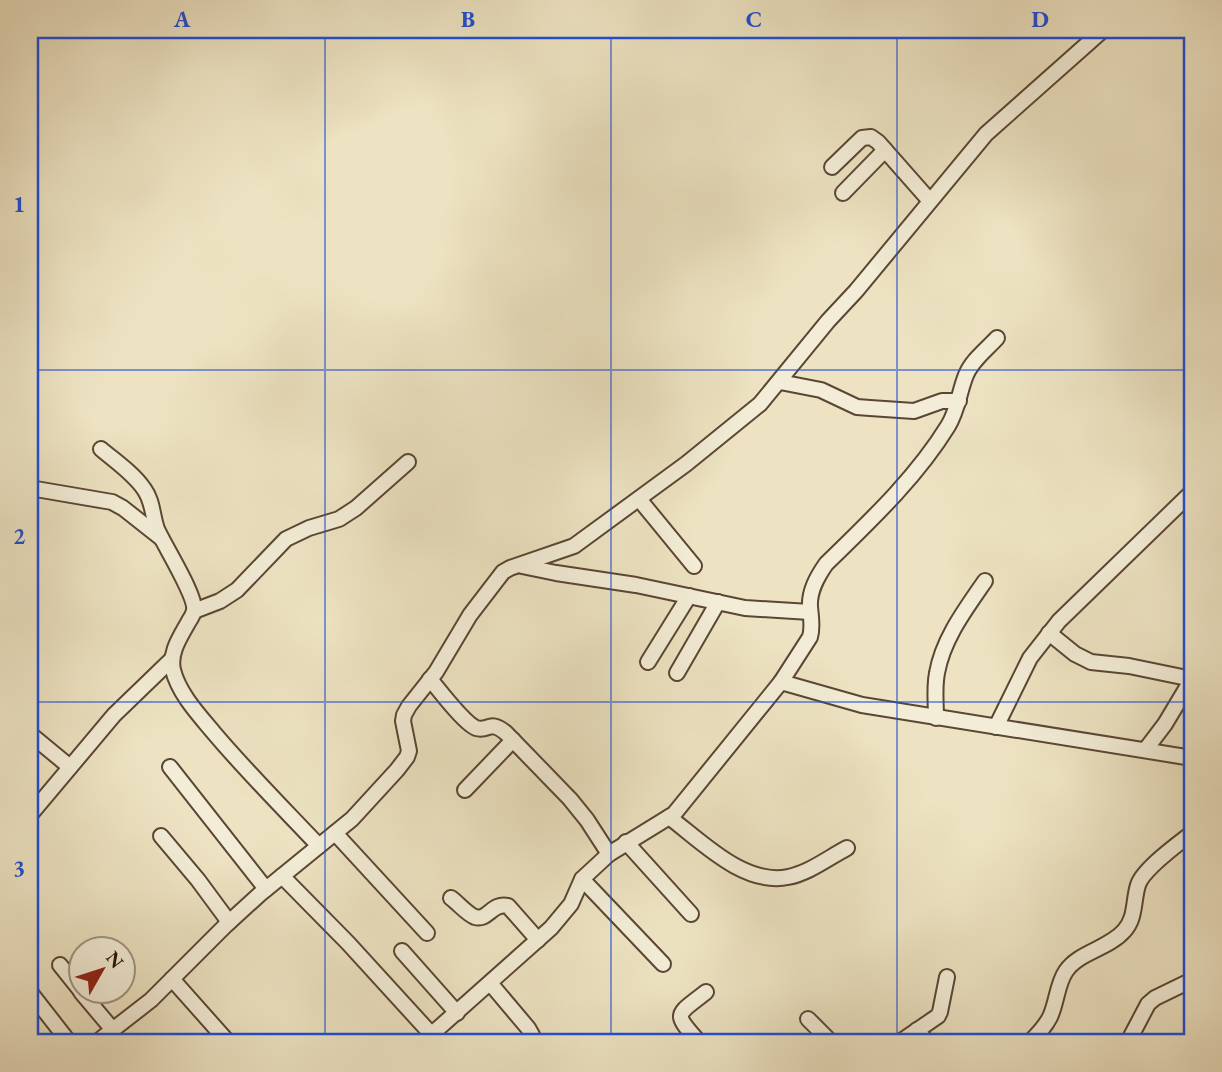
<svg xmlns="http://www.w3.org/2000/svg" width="1222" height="1072" viewBox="0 0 1222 1072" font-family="'EB Garamond',serif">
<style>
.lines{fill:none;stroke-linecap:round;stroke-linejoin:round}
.street-casing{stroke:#5a4634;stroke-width:18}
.street{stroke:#f3edd7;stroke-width:14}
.grid{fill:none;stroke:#1d4ed8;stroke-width:2;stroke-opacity:0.55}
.neatline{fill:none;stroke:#1d4ed8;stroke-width:2.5}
.grid-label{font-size:23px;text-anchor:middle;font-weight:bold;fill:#1d4ed8}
</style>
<rect width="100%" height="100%" fill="#ede3c2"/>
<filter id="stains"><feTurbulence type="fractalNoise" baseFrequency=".00286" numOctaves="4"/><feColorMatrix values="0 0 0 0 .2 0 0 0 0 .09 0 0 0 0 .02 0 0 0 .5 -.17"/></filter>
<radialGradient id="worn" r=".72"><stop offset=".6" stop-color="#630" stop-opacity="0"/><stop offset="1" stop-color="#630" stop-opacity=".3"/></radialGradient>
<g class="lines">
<g class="street-casing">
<g id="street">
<path d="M832 167 862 138 871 137 878 142 930 201"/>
<path d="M843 193 885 150"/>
<path d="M780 382 821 390 857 407 870 408 914 411 942 401H959"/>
<path d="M101 449C115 461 133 473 144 489 153 501 152 515 157 529 164 545 197 597 194 611 193 615 191 618 189 621 181 636 169 652 173 670 179 694 199 715 214 733 247 772 284 809 319 846"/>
<path d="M30 488 112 502 123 508 161 538"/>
<path d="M639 499 694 566"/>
<path d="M522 566 556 573 636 585 745 608 810 612"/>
<path d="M194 611 220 601 237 590 286 539 309 528 339 519 356 508 408 462"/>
<path d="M1049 633 1075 654 1091 662 1129 666 1192 679"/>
<path d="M648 662 689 596"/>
<path d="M677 673 718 602"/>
<path d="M430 679C439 690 464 723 476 728 489 732 489 719 506 733L570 799 587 820 609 854"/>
<path d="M781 682 810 637C813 627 811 618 810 607 809 591 817 577 826 564 870 521 916 478 948 426 958 410 959 392 966 375 972 360 987 349 997 338"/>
<path d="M936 718C936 703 934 688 937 673 943 639 965 610 985 581"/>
<path d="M996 727 1030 658 1059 621 1192 492"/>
<path d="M30 734 70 767"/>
<path d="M1146 749 1165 724 1192 679"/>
<path d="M170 767 266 889"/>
<path d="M465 790 513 740"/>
<path d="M30 815 114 715 172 659"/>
<path d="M669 817C701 841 744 886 788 877 809 873 828 858 847 848"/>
<path d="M335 833 427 933"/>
<path d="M161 836 198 880 229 922"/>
<path d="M626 842 691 914"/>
<path d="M282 876 348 943 432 1035"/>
<path d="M582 879 663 964"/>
<path d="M451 898C458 903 467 914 475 917 488 921 492 902 508 906L538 940"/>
<path d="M402 951 457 1013"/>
<path d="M60 965 80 990"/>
<path d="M172 979 228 1042"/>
<path d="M490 983 528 1028 532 1035 531 1042"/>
<path d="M30 992 69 1042"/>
<path d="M81 992 113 1030"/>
<path d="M808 1019 831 1042"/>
<path d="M917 1030 927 1042"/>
<path d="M97 1042 151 1000 226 925 260 894 352 819 397 770 407 757 409 751 403 721 404 715 409 706 436 672 470 615 503 572 510 568 574 546 686 464 760 404 828 321 856 291 986 134 1103 30"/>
<path d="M423 1042 551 928 571 904 582 879 609 854 674 814 781 682 862 705 1192 758"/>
<path d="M699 1042C672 1012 676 1016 706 992"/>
<path d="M900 1042 938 1016 940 1012 947 977"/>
<path d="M1030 1042C1038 1034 1045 1027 1050 1017 1057 1002 1057 984 1066 971 1079 952 1108 949 1124 931 1136 918 1133 901 1138 885 1143 869 1178 844 1192 833"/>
<path d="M1128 1042 1148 1004 1155 998 1192 980"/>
</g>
</g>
<use href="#street" class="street"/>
</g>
<path class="grid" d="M325 30V1042M611 30V1042M897 30V1042M30 370H1192M30 702H1192"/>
<rect width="1222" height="1072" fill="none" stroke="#ede3c2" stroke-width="77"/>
<g transform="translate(102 970) rotate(51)"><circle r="33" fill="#f3edd7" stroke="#a29583" stroke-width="2"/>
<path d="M0-5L12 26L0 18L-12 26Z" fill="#8f2418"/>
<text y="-10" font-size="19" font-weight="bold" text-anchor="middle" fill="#291205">N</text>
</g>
<rect x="38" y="38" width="1146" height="996" class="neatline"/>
<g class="grid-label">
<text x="182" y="27">A</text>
<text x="468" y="27">B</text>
<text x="754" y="27">C</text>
<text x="1040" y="27">D</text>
<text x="19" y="212">1</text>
<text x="19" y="544">2</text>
<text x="19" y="876">3</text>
</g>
<rect width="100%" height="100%" filter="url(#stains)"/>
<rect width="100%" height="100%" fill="url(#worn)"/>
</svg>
